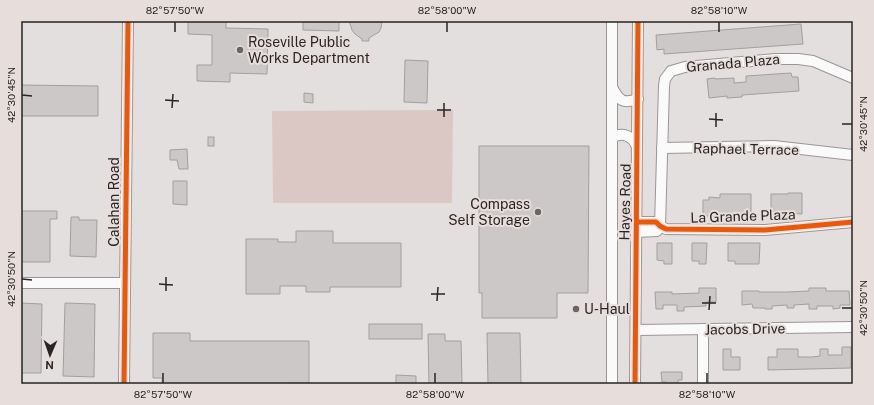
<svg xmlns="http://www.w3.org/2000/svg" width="874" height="405" viewBox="0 0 874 405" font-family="'Public Sans',sans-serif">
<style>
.green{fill:#dbc7c3}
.building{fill:#ccc8c8;stroke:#a39f9f}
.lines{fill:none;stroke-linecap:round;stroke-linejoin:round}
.minor-casing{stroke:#999695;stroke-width:12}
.minor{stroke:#fbfafa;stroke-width:10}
.cycleway-casing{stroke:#e7dedc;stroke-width:8}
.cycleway{stroke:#e8590c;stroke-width:5}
.ticks{fill:none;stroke:#292524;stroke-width:1.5}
.poi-dot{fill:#6a6665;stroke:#e7dedc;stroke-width:1.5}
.labels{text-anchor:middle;stroke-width:4;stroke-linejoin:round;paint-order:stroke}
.poi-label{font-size:14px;fill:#292524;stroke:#e7dedc;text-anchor:start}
.street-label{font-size:14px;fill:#292524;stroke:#e7dedc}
.neatline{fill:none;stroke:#292524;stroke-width:1.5}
.ticks-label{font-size:10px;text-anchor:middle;fill:#292524}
</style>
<rect width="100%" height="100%" fill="#e4dfdf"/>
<path class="green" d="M453 110 452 203H273L272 111Z"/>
<g class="building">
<path d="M188 21H226V28L268 29 267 74 230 73V82L197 81V65H212V35L188 34Z"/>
<path d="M303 21H339V31L303 30Z"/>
<path d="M349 21H382L381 28 379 32 369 38V41H362V39L355 34 352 30Z"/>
<path d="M801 24 803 44 664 54V49L657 50 656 35Z"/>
<path d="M405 60 428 61 427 103 404 102Z"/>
<path d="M791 73 792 77H798L799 91 742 95V97L727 98V96L709 98 707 79 715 78V79L734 78V83L746 82V76Z"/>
<path d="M21 85 98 86V116H21Z"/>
<path d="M304 93 313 94V103L304 102Z"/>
<rect x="208" y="137" width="6" height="9"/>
<path d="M479 146H589L588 293H557V318H482V293H479Z"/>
<path d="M187 149 188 169H179L177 160H170V150Z"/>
<path d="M173 181H187V205L173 204Z"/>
<path d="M788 193H802V214L785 213V216H778V212H771V194H788Z"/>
<path d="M720 194H751V216H703V200H709V197L720 198Z"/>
<path d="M21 211H57V219H50V262H21Z"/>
<path d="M71 217H79V220H97L96 257 70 256Z"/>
<path d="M296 231H333V243H401V287H330V292H306V286H280V294H246V239H278V242H296Z"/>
<path d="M657 243H672V264H664V261L657 260Z"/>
<path d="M692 243H707L706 264H699V261H692Z"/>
<path d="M728 243H760L759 264H735V261H728Z"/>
<path d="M699 288H716V302H706V306L684 307V311H677V305H663V309H656L655 292H672V294L699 293Z"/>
<path d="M809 288H826V291H849L850 305H840V308L833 309V306H817V309H809V304L794 305V308H787V305L772 306V309H765V308H753L752 304 742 305V291H759V292H787L809 291Z"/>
<path d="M21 303 42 304 41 373H21Z"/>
<path d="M65 303 95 304 94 377 63 376Z"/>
<rect x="369" y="324" width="53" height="15"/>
<path d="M153 333H190V341H309V383L162 384V378H153Z"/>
<path d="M487 333H520L521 384H488Z"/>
<path d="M428 334H445V341H461L462 384H429Z"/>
<path d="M842 347H851V368L768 370V357H777V349H798V357H812L820 356V349H828V355H842Z"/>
<path d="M723 349H731V357H740V370H723Z"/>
<path d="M661 372H682V380H678V384H666V382H662Z"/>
<path d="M396 375 416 376V384H396Z"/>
</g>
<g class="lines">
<g class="minor-casing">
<g id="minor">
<path d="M612 87C619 101 623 104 638 99"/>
<path d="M612 138C622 131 633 136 637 147"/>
<path d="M662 148 774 146 853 155"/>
<path d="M636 222H656L660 226 666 229 765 230 853 222"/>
<path d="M660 226 664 86 665 79 671 71 685 67 775 59H798L813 61 853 78"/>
<path d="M636 232 657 231 660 226"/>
<path d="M21 283H125"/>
<path d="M636 330 853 327"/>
<path d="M124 384 128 21"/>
<path d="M612 384V21"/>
<path d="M635 384 638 21"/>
<path d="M703 384V329"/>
</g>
</g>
<use href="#minor" class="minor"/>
<g class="cycleway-casing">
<g id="cycleway">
<path d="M636 222H656L660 226 666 229 765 230 853 222"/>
<path d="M124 384 128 21"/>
<path d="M635 384 638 21"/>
</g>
</g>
<use href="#cycleway" class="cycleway"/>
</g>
<path class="ticks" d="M175 32V22M447 32V22M719 32V22M22 95 32 96M165 100 179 101M172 108 173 94M437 110H451M444 117V103M709 119 723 120M842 124H852M716 127V113M22 279 32 280M159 284 173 285M166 291V277M431 294H445M437 301 438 287M702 303H716M842 308H852M709 310 710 296M163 383V373M435 383V373M707 383V373"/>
<g class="poi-dot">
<circle cx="240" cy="50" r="4"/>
<circle cx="538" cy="212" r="4"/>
<circle cx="576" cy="309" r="4"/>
</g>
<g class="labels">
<g class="poi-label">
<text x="248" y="47">Roseville Public<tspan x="248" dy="16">Works Department</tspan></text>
<text x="530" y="209" text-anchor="end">Compass<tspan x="530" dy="16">Self Storage</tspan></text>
<text x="584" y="314">U-Haul</text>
</g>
<g class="street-label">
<text transform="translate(733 63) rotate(-5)" y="5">Granada Plaza</text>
<text transform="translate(746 149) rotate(1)" y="5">Raphael Terrace</text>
<text transform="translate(114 202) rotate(-90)" y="5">Calahan Road</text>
<text transform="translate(625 202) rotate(-89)" y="5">Hayes Road</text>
<text transform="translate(743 216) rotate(-2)" y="5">La Grande Plaza</text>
<text transform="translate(745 329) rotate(-1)" y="5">Jacobs Drive</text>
</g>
</g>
<rect width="874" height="405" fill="none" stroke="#e7dedc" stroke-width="44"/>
<g transform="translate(50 355) rotate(182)" stroke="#e7dedc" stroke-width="3" paint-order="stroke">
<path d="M0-3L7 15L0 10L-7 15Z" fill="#292524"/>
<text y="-6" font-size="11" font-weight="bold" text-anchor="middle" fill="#292524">N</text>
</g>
<rect x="22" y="22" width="830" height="361" class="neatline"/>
<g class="ticks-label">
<text x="175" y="14">82°57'50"W</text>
<text x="447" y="14">82°58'00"W</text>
<text x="719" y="14">82°58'10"W</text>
<text transform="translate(11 95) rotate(-90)" y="4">42°30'45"N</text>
<text transform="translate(863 124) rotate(-90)" y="4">42°30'45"N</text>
<text transform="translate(11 279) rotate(-90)" y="4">42°30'50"N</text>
<text transform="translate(863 308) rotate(-90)" y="4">42°30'50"N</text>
<text x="163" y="398">82°57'50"W</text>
<text x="435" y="398">82°58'00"W</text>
<text x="707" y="398">82°58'10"W</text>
</g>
</svg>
